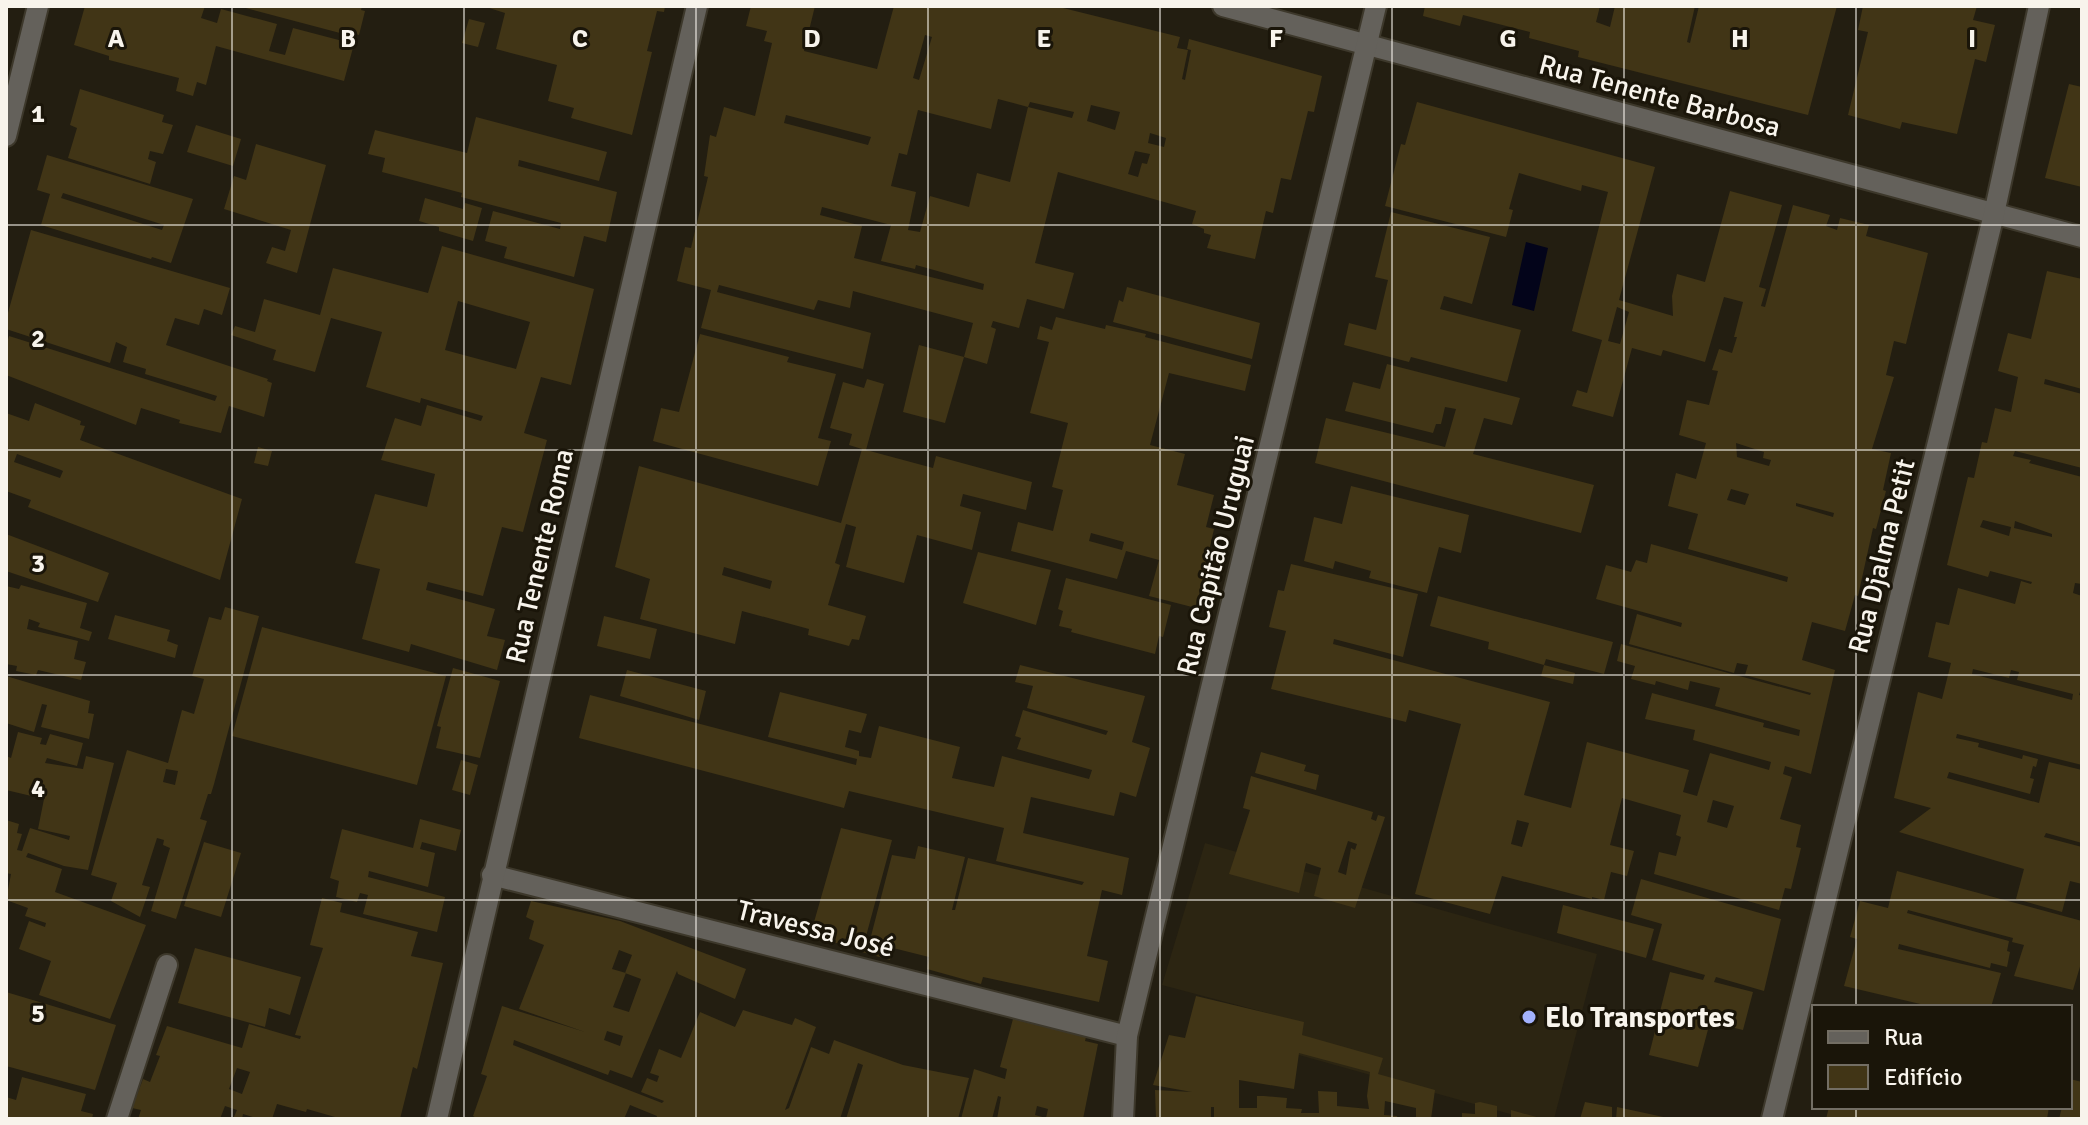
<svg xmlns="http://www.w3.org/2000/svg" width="2088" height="1125" viewBox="0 0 2088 1125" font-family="Signika,sans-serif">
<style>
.built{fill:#2c2512}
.water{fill:#03041a}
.building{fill:#413516;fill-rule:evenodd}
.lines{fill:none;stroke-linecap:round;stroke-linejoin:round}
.minor-casing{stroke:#3d382b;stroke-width:24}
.minor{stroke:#64615b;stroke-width:20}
.grid{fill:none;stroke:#f8f4ec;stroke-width:2;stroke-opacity:0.55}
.poi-dot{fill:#a3b2fd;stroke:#1a1509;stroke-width:3}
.labels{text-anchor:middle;stroke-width:6;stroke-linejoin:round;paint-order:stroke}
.street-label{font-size:28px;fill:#f8f4ec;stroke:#1a1509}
.poi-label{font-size:28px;font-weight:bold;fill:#f8f4ec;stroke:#1a1509;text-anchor:start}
.grid-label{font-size:26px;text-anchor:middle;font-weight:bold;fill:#f8f4ec;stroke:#1a1509;stroke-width:6;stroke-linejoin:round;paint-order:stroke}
</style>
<rect width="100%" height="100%" fill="#231e11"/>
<path class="built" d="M1205 843 1597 954 1554 1119H1528L1292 1053 1297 1021 1162 985Z"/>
<path class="water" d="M1526 242 1548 248 1534 311 1512 305Z"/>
<g class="building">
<path d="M85 6H205L201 18 217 23 221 9 277 24 269 51 285 55 293 28 354 44 344 81 216 46 206 85 197 82 193 96 176 91 179 78 109 60V56L74 45Z"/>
<path d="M362 6 361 10 365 11 359 35 341 30 340 33 242 7Z"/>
<path d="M483 6H665L664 12 657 11 647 51 652 52 632 135 571 118 574 108 548 101 557 65 496 49 505 13Z"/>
<path d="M751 6H815L804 51 877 69 894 6H1055L1180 37 1177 48 1188 50 1182 79 1185 80 1191 50 1187 49 1189 39 1322 76 1314 112 1308 111 1291 180 1281 178 1273 213 1266 211 1255 259 1207 248 1211 235 1204 233V229L1192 224 1196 211 1058 172 1035 263 1074 273 1064 309 1027 299 1019 328 993 321 991 327 996 329 987 364 964 357 973 323 853 291 850 308 818 300 814 310 719 285 717 292 871 333 863 369 701 328 711 290 677 281 685 247 691 248 708 177 704 176 710 135 716 137 724 107 755 116 772 43 764 41 767 31 746 26ZM925 35 932 37 919 80 913 78ZM998 99 1028 107 1030 102 1074 112 1072 118 1028 107 1010 182 977 173 969 207 930 196 920 232 908 230 916 192 891 186 899 153 907 155 918 110 991 129ZM1091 105 1120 112 1115 130 1087 121ZM786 115 871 137 868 145 784 123ZM1150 133 1166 138 1164 147 1148 143ZM1135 151 1150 154 1147 164 1142 163 1138 177 1128 174ZM822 207 891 225 881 261 915 269 916 265 984 284 983 290 854 258 862 226 820 215Z"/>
<path d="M1425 6H1600L1596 22 1610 27 1615 6H1695L1687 42 1690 43 1699 6H1837L1808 115 1578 57 1579 51 1529 38 1530 32 1463 15 1460 26 1423 16Z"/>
<path d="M1863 6H1977L1973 20 1995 25 1986 62 1975 59 1957 134 1902 122 1900 129 1848 115 1868 32 1858 30Z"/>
<path d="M469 19 485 23 478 47 462 43Z"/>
<path d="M2069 84 2082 87V187L2045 178Z"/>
<path d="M80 89 164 115 162 122 173 125 163 154 150 151 148 159 156 162 150 184 68 158 77 128 70 125Z"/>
<path d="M1417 102 1655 167 1619 300 1673 316 1672 296 1677 274 1705 282 1730 191 1782 205 1759 287 1766 289 1761 306 1765 307 1793 205 1830 215 1826 226 1837 230 1840 218 1869 225 1866 236 1928 253 1906 344 1894 341 1886 375 1894 377 1872 449 1891 453 1883 490 1886 491 1876 529 1873 528 1858 596 1855 595 1845 631 1812 622 1802 660 1835 670 1811 774 1785 766 1783 774 1792 777 1780 819 1801 825 1796 847 1801 848 1791 889 1785 888 1779 910 1654 874 1659 852 1676 856 1681 837 1676 835 1681 815 1622 798 1610 845 1634 851 1627 876 1611 872 1604 900 1592 897V899L1502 876 1490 914 1415 894 1461 724 1409 710 1406 722 1271 689 1286 631 1269 627 1278 590 1284 591 1291 564 1418 594 1403 657 1334 639 1333 644 1550 702 1524 795 1571 808 1587 742 1689 770 1683 792 1697 796 1710 753 1769 770 1771 762 1693 740 1695 730 1645 719 1652 693 1764 723 1763 727 1799 736 1800 730 1715 706 1720 688 1690 681 1688 690 1656 681 1655 685 1631 679 1635 666 1617 661 1621 644 1810 695 1811 693 1745 675 1748 665 1737 663 1734 673 1629 644 1637 614 1681 627 1682 623 1596 599 1606 565 1631 572 1636 560 1647 563 1651 544 1787 582 1788 577 1781 575 1688 549 1698 514 1668 506 1676 473 1696 479 1706 443 1679 435 1687 400 1709 405 1718 371 1712 370 1719 349 1732 353 1737 337H1734L1743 302 1724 297 1705 362 1663 350 1661 356 1632 348 1613 417 1572 406 1577 390 1587 393 1602 340 1572 331 1608 192 1582 185 1581 191 1519 173 1509 209 1513 210 1506 237 1385 206 1401 144 1405 145ZM1617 307 1629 312 1620 344 1608 341ZM1736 443 1764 452 1763 458 1771 460 1769 466 1737 457ZM1731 489 1749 494 1745 505 1727 500ZM1796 503 1834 513 1833 517 1796 506ZM1713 800 1734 806 1727 828 1707 822ZM1517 820 1529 823 1522 847 1511 844Z"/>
<path d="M476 117 607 152 599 181 519 160 518 166 617 192 606 242 584 236 574 277 504 258 507 247 485 241 493 211 560 229 561 223 461 197 462 193 382 172 385 158 368 154 375 130 467 153Z"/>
<path d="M196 125 241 139 233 166 187 152Z"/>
<path d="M256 144 326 165 297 273 266 263 272 247 285 251 291 230 224 209 234 176 246 180Z"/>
<path d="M47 155 193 199 171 263 152 257 151 259 41 225 50 194 37 190ZM63 193 164 225 162 230 61 198Z"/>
<path d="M425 198 463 209 465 203 482 208 473 241 439 231V227L419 221Z"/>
<path d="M1391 212 1490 237 1472 304 1444 296 1440 309 1521 330 1507 382 1411 357 1409 362 1344 345 1349 323 1376 330 1388 280 1375 277Z"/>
<path d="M31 230 230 288 222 315 204 309 199 325 175 318 166 345 268 379 267 381 272 383 264 417 229 406 221 433 179 423 180 420 141 408 136 425 6 375V346L9 336 215 401 217 396 145 374 146 369 123 362 127 347 116 342 110 363 6 329V320Z"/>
<path d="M442 246 594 289 571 385 541 377 524 433 547 440 523 532 502 527 483 596 428 582 426 590 495 609 487 636 505 640 497 670 411 644 409 652 362 639 380 569 355 563 375 494 427 507 435 474 381 460 395 418 421 426 427 405 481 421 483 416 421 398 420 403 366 387 382 332 331 318 315 372 273 360 276 350 231 335 235 326 255 332 264 299 320 315 333 268 428 293ZM458 301 530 322 516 369 445 350Z"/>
<path d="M2047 271 2082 279V389L2045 379 2044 384 2082 394V468L2015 451 2013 456 2031 460 2029 463 2082 477V584L2075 583 2073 593 2082 596 2080 658 2082 661 2080 668 2082 669V685L2079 695 2082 696V765L1957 734 1956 738 1979 743 1978 747 2022 759 2023 755 2038 759 2036 767 2033 766 2030 778 2034 779 2030 794 1949 772 1947 778 2039 803 2049 762 2082 770V843L2046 833 2044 837 2082 847V884L2070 881 2062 912 2016 899 2024 869 1899 832 1931 808 1894 798 1918 692 1942 699 1951 663 1928 657 1936 622 1949 625 1958 588 2015 604 2021 581 2031 584 2032 582 1990 571 1988 577 1947 565 1968 477 1974 478 1982 442 1987 443 1995 408 2011 412 2018 377 1998 371 2008 333 2031 339ZM1983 520 2011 527 2009 536 1980 527ZM2015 521 2052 534V537L2014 528ZM1973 669 2009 678 2011 670 2019 672 2017 680 2073 694 2072 700 1972 674Z"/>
<path d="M1127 287 1260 323 1252 359 1113 322 1119 300 1123 302Z"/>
<path d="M1056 317 1105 329 1106 325 1146 334 1145 337 1251 365 1245 391 1169 373 1150 445 1185 454 1177 485 1214 495 1206 527 1214 529 1196 608 1149 596 1159 560 1126 551 1117 579 1011 551 1018 522 1053 531 1063 490 1052 487 1068 423 1030 413 1049 342 1037 339 1040 326 1052 330ZM1091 533 1124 542 1122 550 1089 541Z"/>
<path d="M700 334 789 357 787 362 836 374 818 438 831 441 818 486 653 441 661 408 679 412Z"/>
<path d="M919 345 964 357 945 423 903 412Z"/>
<path d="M1387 364 1520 398 1512 425 1484 418 1473 454 1594 485 1581 533 1315 463 1326 418 1445 447 1456 409 1445 407 1441 424H1436L1433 433 1345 411 1353 382 1380 389Z"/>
<path d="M867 379 884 384 866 450 933 468 936 456 1032 482 1026 510 963 494 960 506 981 512 972 550 917 535 904 583 846 567 856 527 846 524 835 563 840 565 828 605 866 616 859 640 852 639 849 646 808 635 809 629 742 611 735 644 640 619 650 579 615 567 639 466 841 523 862 449 849 445 852 434 830 428 843 382 864 388ZM724 567 772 581 770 589 722 575Z"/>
<path d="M35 403 81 421 80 425 85 426 80 440 242 499 220 580 28 507 31 500 6 491V413L29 421ZM17 454 61 470 63 471 60 478 14 462Z"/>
<path d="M258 447 272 451 268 466 254 463Z"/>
<path d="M1351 486 1469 515 1461 553 1439 547 1427 593 1369 578 1371 571 1335 561 1333 569 1304 561 1314 517 1342 524Z"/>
<path d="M6 534 109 573 98 602 6 571Z"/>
<path d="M978 552 1051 570 1036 625 963 603Z"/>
<path d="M1066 578 1171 605 1163 637 1159 636 1155 654 1071 632 1072 629 1059 626 1063 611 1058 609Z"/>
<path d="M21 585 87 603 80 628 92 632 89 641 38 627 40 623 29 619 27 629 78 641 74 659 86 662 81 680 38 670 36 675 16 671 17 666 6 664V586L19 589Z"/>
<path d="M1438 596 1613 642 1604 674 1546 659 1544 665 1488 649 1489 642 1430 626Z"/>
<path d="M225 607 259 616 214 784 211 794H208L200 819 207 821 176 919 151 911 170 848 163 845 164 840 157 838 142 885 150 887 140 917 111 901 117 883 91 875 127 750 168 763 182 710 194 714 204 679 192 676 209 617 221 620ZM166 769 178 771 175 785 163 782Z"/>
<path d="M115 615 170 630 167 641 178 645 175 658 108 639Z"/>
<path d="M604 616 657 629 650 659 597 646Z"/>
<path d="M262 627 446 676 417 785 232 736Z"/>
<path d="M1020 665 1145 696 1132 742 1150 748 1136 797 1120 792 1114 816 1031 797 1023 833 1129 858 1122 895 1102 890 1087 956 1108 961 1099 1002 983 977 981 984 927 969 929 957 893 948 890 960 862 952 864 944 842 938 840 944 810 936 841 828 892 840 865 940H870L892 855 915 859 918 846 965 857 952 910H955L968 858 1082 885 1084 882 996 861 1004 828 849 791 844 808 579 738 590 695 856 765 857 759 768 737 780 692 867 714 861 733 849 730 845 747 859 751V756L871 758 879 726 960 747 952 778 994 787 1002 756 1089 779 1092 770 1017 749 1021 738 1015 736 1023 710 1106 735 1108 731 1027 708 1033 686 1015 682Z"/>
<path d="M1544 665 1575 673 1573 684 1541 676Z"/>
<path d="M453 668 500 681 480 758 436 748 441 727 437 726Z"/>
<path d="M627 670 706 691 699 720 620 696Z"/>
<path d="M6 676 90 701 88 713 94 714 89 739 41 727 47 705 42 704 34 732 6 723Z"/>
<path d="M18 732 42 738 40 744 46 745 50 734 83 743 77 766 47 758 45 763 83 769 86 756 114 763 88 870 64 866 28 853 26 857 62 869 55 892 146 925 110 1019 39 995 51 961 19 949 29 921 45 927 46 923 25 916 28 908 6 900 11 874 6 873V820L19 824 17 833 22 834 17 850 22 851 30 828 69 840 70 836 38 829 44 799 6 790V756L11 758Z"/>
<path d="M1261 752 1306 765 1304 771 1319 775 1316 790 1255 773Z"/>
<path d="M461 760 478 765 470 795 452 790Z"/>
<path d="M1251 776 1373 812 1371 819 1376 821 1378 815 1385 817 1355 908 1314 896 1321 868 1306 863 1299 893 1229 874 1250 810 1243 808ZM1348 841 1357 844 1355 850 1351 848 1346 875 1338 872Z"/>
<path d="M420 819 461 830 456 851 422 842 420 849 435 853 428 887 369 871 368 877 445 897 437 932 363 914 368 895 360 893 357 902 336 897 339 881 330 878 342 829 413 848Z"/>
<path d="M204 842 241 853 221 917 184 906Z"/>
<path d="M1897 871 2082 921V960L2073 990 2014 976 2024 945 2012 942 2013 938 1908 910 1907 913 2009 941 2007 951 2010 952 2007 967 1991 963 1990 968 1899 944 1898 949 2001 973 1991 1007H1933L1844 986 1857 939 1850 937 1860 901 1888 908Z"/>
<path d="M1641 879 1781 919 1764 991 1716 977 1714 982 1753 992 1743 1030 1710 1022 1698 1067 1649 1055 1670 972 1703 980 1705 975 1652 960 1662 924 1631 915Z"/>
<path d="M322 898 342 903 340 912 418 932 411 956 443 963 417 1069 413 1067 400 1119H342L307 1109 306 1112 277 1104 272 1119H259L243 1114 242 1119H233L237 1110 225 1106 220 1119H138L141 1110 132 1108 143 1079 150 1082 160 1056 156 1055 167 1026 242 1048 249 1024 300 1039 301 1036 295 1035 323 948 310 945ZM237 1068 250 1072 242 1094 229 1089Z"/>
<path d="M531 901 620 921 746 969 735 999 678 974 677 971 632 1078 610 1070 608 1075 514 1040 513 1045 662 1103 664 1101 641 1092 647 1078 657 1082 659 1076 650 1073 659 1049 681 1058 700 1012 735 1027 743 1010 792 1025 795 1018 816 1027 785 1110 789 1108 811 1047 829 1054 834 1040 903 1065 969 1078 958 1119H846L863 1065 858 1063 840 1119H656L657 1116 630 1105 624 1119H478L473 1116 487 1076 481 1074 502 1006 585 1032 519 1009 544 945 529 939 534 921 526 917ZM619 950 632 955 625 973 641 979 629 1012 613 1007 626 973 612 969ZM607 1031 623 1036 620 1046 604 1040Z"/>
<path d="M1563 905 1654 929 1646 958 1557 933Z"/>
<path d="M195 948 301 977 290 1015 269 1008 265 1027 178 1003Z"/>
<path d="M6 992 116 1025 95 1090 6 1066Z"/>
<path d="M1196 996 1304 1022 1302 1035 1383 1058 1378 1074 1435 1090 1431 1119H1416V1108L1385 1101 1384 1115 1397 1116 1398 1119H1214V1107H1211V1119H1156L1155 1090 1192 1092 1153 1085 1169 1035 1185 1038ZM1299 1053 1370 1072 1367 1096 1369 1109 1337 1106V1092L1318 1091 1319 1113H1301L1302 1109 1286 1108 1287 1098 1264 1096H1257V1108H1239V1080L1294 1089Z"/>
<path d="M1013 1019 1086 1037 1085 1041 1098 1044 1083 1119H997L1001 1097 998 1096 992 1119H961L974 1069 1005 1079 1007 1069 1000 1067ZM1037 1106 1048 1109 1046 1118 1035 1115Z"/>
<path d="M22 1077 86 1094 81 1111 93 1114 92 1119H6V1097L16 1100Z"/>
<path d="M2070 1079 2082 1082V1119H2059L2062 1107H2070Z"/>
<path d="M1480 1102 1497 1106V1119H1462V1113L1475 1114V1103Z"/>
<path d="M1585 1102 1612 1107V1119H1580Z"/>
<path d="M1617 1107 1668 1118V1119H1616Z"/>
<path d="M1829 1107H2049L2047 1119H1826Z"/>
<path d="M1511 1110 1540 1118V1119H1511Z"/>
</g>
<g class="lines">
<g class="minor-casing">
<g id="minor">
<path d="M1223 6 2082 237"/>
<path d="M6 136 38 6"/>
<path d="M492 875 1127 1036"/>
<path d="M117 1119 167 965"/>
<path d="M437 1119 697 6"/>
<path d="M1123 1119 1127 1036 1376 6"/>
<path d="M1772 1119 1994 214 2039 6"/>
</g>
</g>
<use href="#minor" class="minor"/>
</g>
<path class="grid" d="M232 6V1119M464 6V1119M696 6V1119M928 6V1119M1160 6V1119M1392 6V1119M1624 6V1119M1856 6V1007M6 225H2082M6 450H2082M6 675H2082M6 900H2082M1856 1107V1119"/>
<circle class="poi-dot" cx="1529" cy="1017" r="8"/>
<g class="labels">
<g class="street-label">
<text transform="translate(1660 95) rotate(15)" y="10">Rua Tenente Barbosa</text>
<text transform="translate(1215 555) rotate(-76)" y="10">Rua Capitão Uruguai</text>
<text transform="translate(539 556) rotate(-77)" y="10">Rua Tenente Roma</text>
<text transform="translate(1881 556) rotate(-76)" y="10">Rua Djalma Petit</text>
<text transform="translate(816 928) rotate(14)" y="10">Travessa José</text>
</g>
<g class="poi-label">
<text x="1545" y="1027">Elo Transportes</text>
</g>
</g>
<g class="grid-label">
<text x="116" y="47">A</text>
<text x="348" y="47">B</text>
<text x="580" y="47">C</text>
<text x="812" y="47">D</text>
<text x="1044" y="47">E</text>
<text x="1276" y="47">F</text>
<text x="1508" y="47">G</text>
<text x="1740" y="47">H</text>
<text x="1972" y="47">I</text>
<text x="38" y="122">1</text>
<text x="38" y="347">2</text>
<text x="38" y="572">3</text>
<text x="38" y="797">4</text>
<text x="38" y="1022">5</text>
</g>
<rect width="2088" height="1125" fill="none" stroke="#f8f4ec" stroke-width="16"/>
<rect x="1812" y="1005" width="260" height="104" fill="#1a1509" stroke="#736e64" stroke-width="2"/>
<rect x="1828" y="1031" width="40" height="12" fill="#64615b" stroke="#736e64" stroke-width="2"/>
<text x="1884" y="1045" font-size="24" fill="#f8f4ec">Rua</text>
<rect x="1828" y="1065" width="40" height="24" fill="#413516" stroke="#736e64" stroke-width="2"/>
<text x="1884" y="1085" font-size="24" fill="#f8f4ec">Edifício</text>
</svg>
